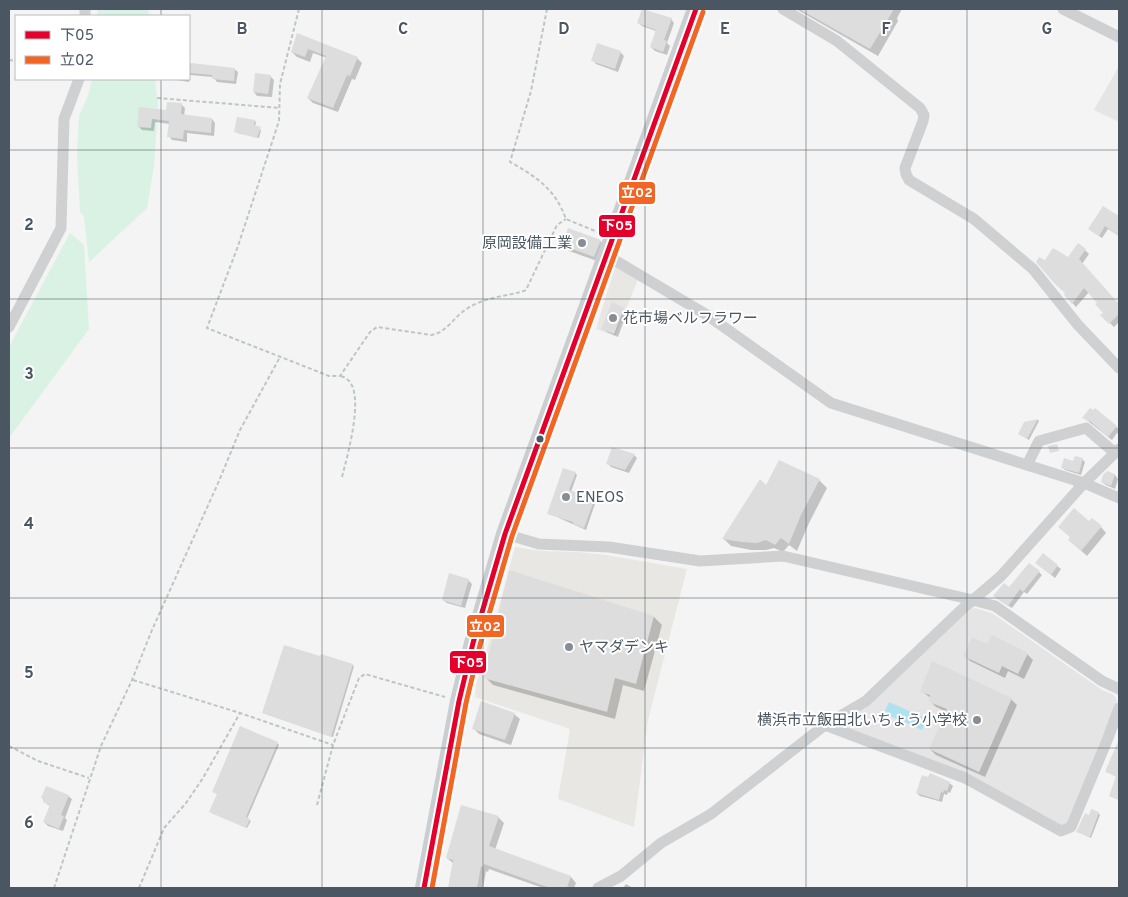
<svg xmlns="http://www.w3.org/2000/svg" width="1128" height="897" viewBox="0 0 1128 897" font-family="Overpass,'Noto Sans JP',sans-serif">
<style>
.commercial{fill:#e8e7e3}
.education{fill:#e6e5e6}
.green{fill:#d9f2e3}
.water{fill:#aee2f0}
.shadow{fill:#0003}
.building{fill:#ddddde}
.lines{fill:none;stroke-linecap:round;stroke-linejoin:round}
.path{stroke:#bcc7c4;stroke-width:2;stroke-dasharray:4 2.5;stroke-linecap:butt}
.street{stroke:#ced0d2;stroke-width:11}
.primary{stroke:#caced1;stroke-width:18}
.bus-1-casing{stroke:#fff;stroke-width:9}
.bus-2-casing{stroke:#fff;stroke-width:9}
.bus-1{stroke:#e4002b;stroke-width:5}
.bus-2{stroke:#f26522;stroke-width:5}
.grid{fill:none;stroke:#4a5661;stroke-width:1;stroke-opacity:0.55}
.poi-dot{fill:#868d94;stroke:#fff;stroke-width:2}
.bus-dot{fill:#4a5661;stroke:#fff;stroke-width:2}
.labels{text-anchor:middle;stroke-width:4;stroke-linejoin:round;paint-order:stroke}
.poi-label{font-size:15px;fill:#4a5661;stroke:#fff;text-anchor:start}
.grid-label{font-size:16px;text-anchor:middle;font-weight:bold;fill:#4a5661;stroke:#fff;stroke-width:4;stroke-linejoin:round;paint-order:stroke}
.line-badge{stroke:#fff;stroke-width:2}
.badge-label{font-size:14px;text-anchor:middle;font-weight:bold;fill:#fff}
</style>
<rect width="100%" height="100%" fill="#f4f4f4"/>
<g class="commercial">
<path d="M616 264 639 277 615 336 596 329Z"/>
<path d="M515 547 540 551 577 552 606 555 687 569 648 720 634 827 558 799 570 729 475 697 476 685 489 643Z"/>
</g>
<g class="education">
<path d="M1119 66V122L1094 110Z"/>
<path d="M974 608 992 613 1102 690 1114 695 1117 701 1068 825 1062 827 843 728 840 723 875 696 959 618Z"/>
</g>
<g class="green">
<path d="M98 9H148L149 16H97Z"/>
<path d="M92 79H155L158 106 154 166 147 208 89 262 84 216 80 212 77 155 79 116 88 96Z"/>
<path d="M70 233 84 245 89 329 9 438V347Z"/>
</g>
<path class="water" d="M889 702 927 719 922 730 884 713Z"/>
<g class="shadow">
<path d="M796 9H902L897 18 898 21 878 56Z"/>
<path d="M671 19 674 23 667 43 670 46 667 55 655 51 651 47 656 31 642 26 639 23Z"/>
<path d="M298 35 357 58 362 63 355 80 352 79 338 112 313 103 308 98 327 58 313 53 310 62 297 57 292 52Z"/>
<path d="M620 52 624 56 618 72 596 64 593 60Z"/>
<path d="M189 64 234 69 238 72 236 84 217 82 213 77 190 75 189 82 171 79H189Z"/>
<path d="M270 76 274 80 272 97 257 96 254 92Z"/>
<path d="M181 104 185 108 184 116 212 119 215 123 214 136 187 133V142L172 140 169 136 170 124 155 122 154 131 142 130 138 126 140 108 167 111Z"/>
<path d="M255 121 256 122 255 127 261 130 259 138 237 133Z"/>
<path d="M1104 208 1119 218V236L1108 229 1102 238 1089 229Z"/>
<path d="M600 241 606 246 600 262 569 251 564 245Z"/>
<path d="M1085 250 1089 254 1082 264 1119 305V322L1114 327 1102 315 1105 313 1099 303 1089 292 1076 307 1065 295 1067 293 1045 261 1068 259Z"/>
<path d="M623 309 627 312 618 337 607 332 603 329Z"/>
<path d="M1095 410 1119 429V434L1117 433 1112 440 1084 418Z"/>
<path d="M1038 420 1039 421 1029 440 1021 435 1025 423Z"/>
<path d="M634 455 637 458 629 473 611 467 607 463Z"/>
<path d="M1082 459 1085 462 1081 475 1065 470 1063 468Z"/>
<path d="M779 462 819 480 827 488 809 523 797 551 789 545 783 552 774 548 766 550H751L731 546 723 538 766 487Z"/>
<path d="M575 473 577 475 571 492 594 499 596 501 586 530 548 513Z"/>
<path d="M1107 473 1115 475 1118 479 1115 489 1106 485 1102 482Z"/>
<path d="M1089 523 1101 527 1106 533 1087 556 1075 545 1071 537Z"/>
<path d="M1043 555 1061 569 1055 578 1040 566Z"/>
<path d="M510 572 654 617 662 625 644 691 623 685 615 719 493 685 485 677Z"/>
<path d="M1039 572 1042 575 1027 594 1024 592 1012 608 999 600 1009 588Z"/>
<path d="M468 580 472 584 465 608 447 603 443 600Z"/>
<path d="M988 646 1027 654 1033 660 1024 679 1008 671 1005 678 970 661 965 655Z"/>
<path d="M352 665 354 666 333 737 263 713Z"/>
<path d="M921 691 1011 699 1017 705 985 777 936 755 930 749 947 712 936 707 930 701 931 698Z"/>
<path d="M514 714 520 719 511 745 479 734 473 728Z"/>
<path d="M1119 741V800L1110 796 1117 777 1107 772Z"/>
<path d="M277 743 279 745 247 819 251 821 247 828 212 813 218 795 214 792Z"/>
<path d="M930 774 947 781 953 786 950 793 948 792 947 795 944 794 942 802 920 796 917 793Z"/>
<path d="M68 796 72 799 65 818 67 820 63 831 48 826 44 822 50 806 44 802 43 798Z"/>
<path d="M1098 813 1100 815 1091 838 1078 832Z"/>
<path d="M498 817 504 823 495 850 571 877 576 883 574 888H543L489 869 488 872 486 871 483 888H449L454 864 447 858Z"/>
<path d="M626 884 633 888H623Z"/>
</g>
<g class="building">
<path d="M642 9 672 18 664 40 667 41 663 52 650 47 656 30 637 23Z"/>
<path d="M799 9H894L870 49Z"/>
<path d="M297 33 358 57 350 76 347 75 333 108 307 98 326 56 308 49 305 57 291 52Z"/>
<path d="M597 43 621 51 615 69 591 61Z"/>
<path d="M191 63 235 68 234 81 212 79V75L190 73Z"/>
<path d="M255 73 271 75 268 94 253 92Z"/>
<path d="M167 102 182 103 181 114 212 118 211 133 184 130 183 139 167 137 169 121 152 119 151 128 137 127 139 107 166 110Z"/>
<path d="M237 117 255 120 254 125 261 127 257 138 234 132Z"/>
<path d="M1103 206 1119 216V236L1105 226 1099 236 1088 229Z"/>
<path d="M568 228 601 240 594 257 562 245Z"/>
<path d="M1078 243 1086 249 1079 259 1119 304V314L1109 324 1100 315 1103 313 1095 304 1097 303 1084 288 1072 304 1064 295 1065 293 1055 284 1036 262 1039 257 1045 260 1053 248 1068 257Z"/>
<path d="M612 302 624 308 614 334 601 329Z"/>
<path d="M1090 408 1093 410 1095 408 1117 426 1108 437 1091 422 1082 418Z"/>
<path d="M1038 419 1027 439 1018 434 1024 422Z"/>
<path d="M1057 444 1059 451 1050 453 1048 446Z"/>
<path d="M612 447 635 454 625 470 606 464Z"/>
<path d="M1075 456 1083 458 1079 473 1061 468 1064 458 1073 461Z"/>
<path d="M779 460 820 479 801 515 789 544 781 538 775 545 766 540 757 543 742 542 722 539 760 479 766 485Z"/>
<path d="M563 468 576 472 569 490 595 498 584 528 573 524V522L547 514Z"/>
<path d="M1107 471 1115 474 1111 486 1101 482 1103 475Z"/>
<path d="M1074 508 1089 521 1092 518 1102 526 1081 551 1068 540 1070 537 1058 527Z"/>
<path d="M1043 553 1058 565 1051 575 1035 563Z"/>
<path d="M1029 563 1040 571 1023 592 1020 589 1008 606 993 596 1004 583 1009 587Z"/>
<path d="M509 570 654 616 636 684 615 678 607 712 483 678Z"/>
<path d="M449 573 469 579 461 606 442 600Z"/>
<path d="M992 635 1028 653 1018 674 1002 666 999 673 963 656 972 637 987 644Z"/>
<path d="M284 645 320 656 321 654 353 664 331 737 262 713Z"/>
<path d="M932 661 1012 698 979 772 929 749 947 709 929 702 930 695 920 692Z"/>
<path d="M481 701 515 713 505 740 472 729Z"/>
<path d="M240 726 278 742 246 817 250 819 246 828 209 812 217 794 212 792Z"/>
<path d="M1119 739V800L1109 796 1116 776 1105 772Z"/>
<path d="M930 773 950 782 947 791 944 790 943 793 941 792 939 800 916 793 922 775 928 777Z"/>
<path d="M46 786 69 795 61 815 64 816 59 829 43 822 50 805 43 802 44 799 41 798Z"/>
<path d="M461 805 499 816 489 846 571 876 567 888H550L484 864 483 867 481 866 477 888H448L453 860 446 858Z"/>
<path d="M1091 809 1099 812 1090 837 1076 832 1085 813 1089 815Z"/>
</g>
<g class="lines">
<g class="path">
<path d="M299 9 280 84 279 121 238 246 207 328 329 376H340L370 332 377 327 431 335C447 333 455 315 468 308 484 298 504 296 521 292L526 290 557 225 566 219"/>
<path d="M547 9 531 91 510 162C537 177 555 189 566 219L600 233"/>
<path d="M9 60 16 61"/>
<path d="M157 98 280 108"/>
<path d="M341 376C343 377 346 378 348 380 365 395 347 457 342 477"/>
<path d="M133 680 240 713 333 745"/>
<path d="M9 746 38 761 89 778"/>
<path d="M317 805 333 745 359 678 365 674 445 697"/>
<path d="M54 888 101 746 132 680 152 630 219 481 240 430 280 357"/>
<path d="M139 888 164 828 186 803 203 778 240 713"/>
</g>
<g class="street">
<path d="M783 9 837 41 920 108 924 115 923 121 905 168 906 174 909 180 974 219 1033 269 1078 325 1119 368"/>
<path d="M1063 9 1119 37"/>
<path d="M85 16V9"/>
<path d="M606 255 707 315 831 403 1084 483 1119 498"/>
<path d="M9 327 61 228 64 119 79 79"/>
<path d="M1027 465 1039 441 1086 428 1115 453"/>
<path d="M505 534 539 544 609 547 700 561 783 556 973 600 995 606 1102 681 1119 689"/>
<path d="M825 725 965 778 1061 831 1071 827 1108 738 1119 708"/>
<path d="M598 888 621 876 661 843 711 814 825 725 866 701 959 612 1001 576 1084 483 1119 449"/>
</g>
<path class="primary" d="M424 888 459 701 473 643 505 534 696 9"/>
<g class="bus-1-casing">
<path id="bus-1" d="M424 888 459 701 473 643 505 534 696 9"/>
</g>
<g class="bus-2-casing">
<path id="bus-2" d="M432 888 466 703 480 645 512 536 703 12"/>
</g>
<use href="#bus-1" class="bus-1"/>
<use href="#bus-2" class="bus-2"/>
</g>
<path class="grid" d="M161 9V16M322 9V888M483 9V888M645 9V888M806 9V888M967 9V888M161 79V888M9 150H1119M9 299H1119M9 448H1119M9 598H1119M9 748H1119"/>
<g class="poi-dot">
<circle cx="582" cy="243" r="5"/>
<circle cx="613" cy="318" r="5"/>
<circle cx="566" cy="497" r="5"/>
<circle cx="569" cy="647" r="5"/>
<circle cx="977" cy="720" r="5"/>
</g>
<circle class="bus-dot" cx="540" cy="439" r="4.5"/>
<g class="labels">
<g class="poi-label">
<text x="572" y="248" text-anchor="end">原岡設備工業</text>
<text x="623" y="323">花市場ベルフラワー</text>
<text x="576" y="502">ENEOS</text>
<text x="579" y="652">ヤマダデンキ</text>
<text x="967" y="725" text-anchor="end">横浜市立飯田北いちょう小学校</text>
</g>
</g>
<g class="grid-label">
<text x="242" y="34">B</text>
<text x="403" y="34">C</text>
<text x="564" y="34">D</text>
<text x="725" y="34">E</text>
<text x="886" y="34">F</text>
<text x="1047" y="34">G</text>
<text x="29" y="230">2</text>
<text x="29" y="379">3</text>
<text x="29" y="529">4</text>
<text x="29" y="678">5</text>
<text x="29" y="828">6</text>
</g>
<g class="line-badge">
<rect x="618" y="181" width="38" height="24" rx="5" fill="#f26522"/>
<rect x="598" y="214" width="38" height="24" rx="5" fill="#e4002b"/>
<rect x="466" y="614" width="39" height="24" rx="5" fill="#f26522"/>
<rect x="449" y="650" width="38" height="24" rx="5" fill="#e4002b"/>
</g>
<g class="badge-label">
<text x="637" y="197">立02</text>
<text x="617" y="230">下05</text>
<text x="485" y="631">立02</text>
<text x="468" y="667">下05</text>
</g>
<rect width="1128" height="897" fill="none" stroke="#4a5661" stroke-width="20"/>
<rect x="15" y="15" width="175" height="65" fill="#ffffff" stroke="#b7bbc0"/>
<rect x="25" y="31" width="25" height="8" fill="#e4002b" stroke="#b7bbc0"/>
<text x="60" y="40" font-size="15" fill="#4a5661">下05</text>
<rect x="25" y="56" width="25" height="8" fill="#f26522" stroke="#b7bbc0"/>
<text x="60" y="65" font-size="15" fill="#4a5661">立02</text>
</svg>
